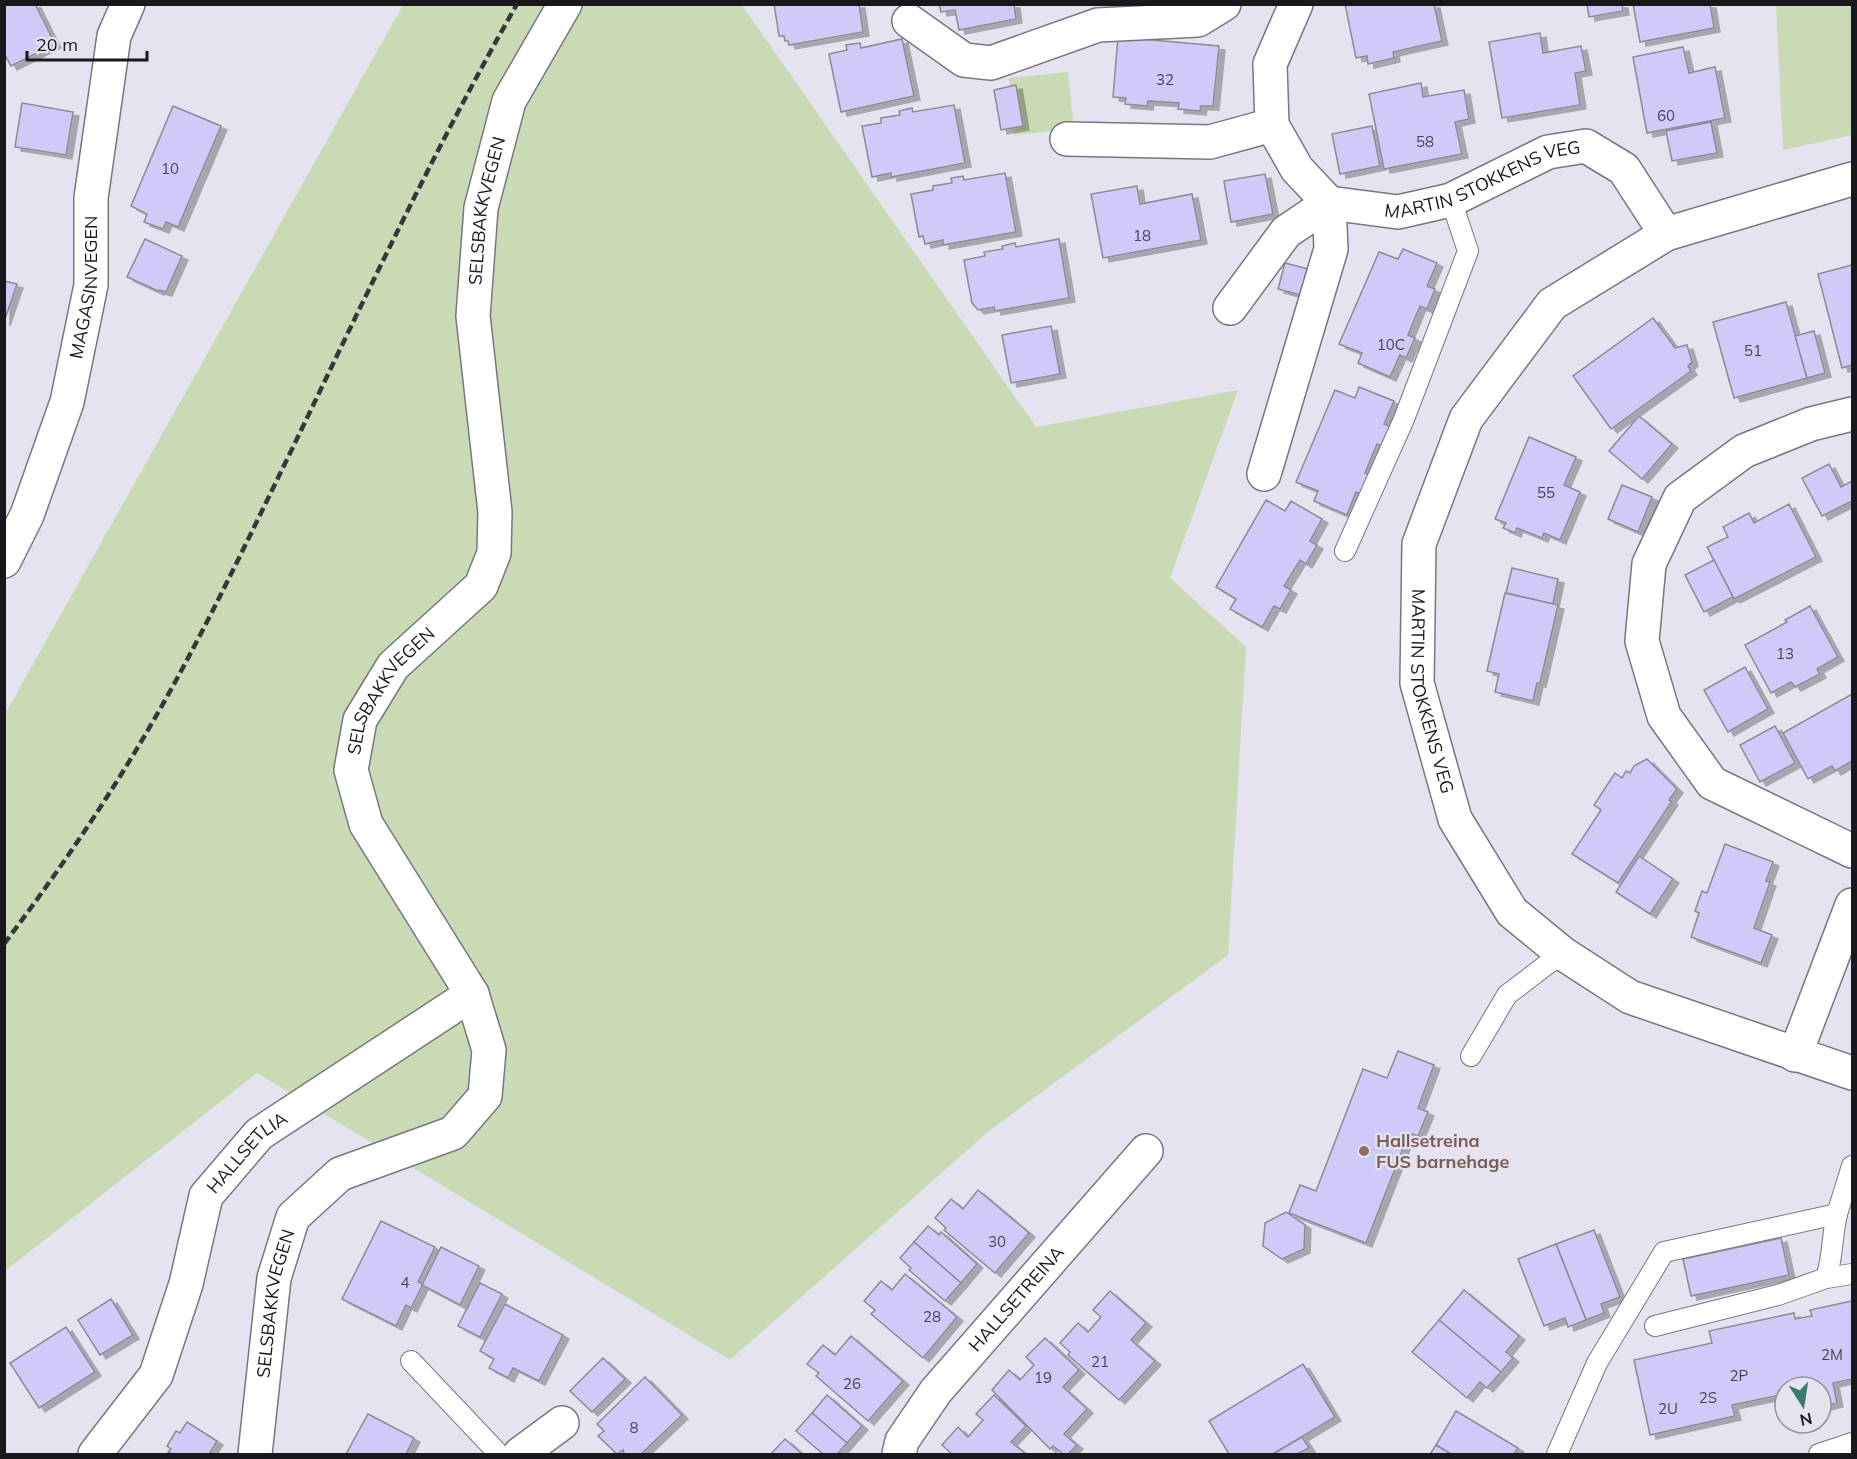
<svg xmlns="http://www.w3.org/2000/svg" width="1857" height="1459" viewBox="0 0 1857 1459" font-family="Mulish,sans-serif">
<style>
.green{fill:#c9dab5}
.building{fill:#cfcaf8;stroke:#8b8a95;stroke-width:1.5;filter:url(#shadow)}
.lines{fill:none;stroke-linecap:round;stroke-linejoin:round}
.lane-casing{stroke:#787781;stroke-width:22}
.street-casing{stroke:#787781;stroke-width:36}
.lane{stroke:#fff;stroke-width:20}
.street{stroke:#fff;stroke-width:33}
.rail{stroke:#37363c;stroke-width:4.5;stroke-dasharray:9 4.5;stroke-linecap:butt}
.education-dot{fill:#8d6e63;stroke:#e4e3ef;stroke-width:2}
.labels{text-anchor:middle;stroke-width:4.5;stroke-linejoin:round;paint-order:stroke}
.number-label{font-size:15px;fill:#464453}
.street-label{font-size:18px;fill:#18181c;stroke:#e4e3ef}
.education-label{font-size:18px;font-weight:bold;fill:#785e54;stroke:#e4e3ef;text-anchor:start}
</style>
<defs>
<filter id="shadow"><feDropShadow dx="6" dy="4" stdDeviation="0" flood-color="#0004"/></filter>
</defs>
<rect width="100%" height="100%" fill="#e4e3ef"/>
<g class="green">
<path d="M403 5H742L1036 427 1238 390 1170 578 1246 647 1228 955 989 1131 730 1360 257 1073 5 1271V714Z"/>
<path d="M1776 5H1852V135L1783 150Z"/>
<path d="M1068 72 1074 129 1014 135 1009 78Z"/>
</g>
<g class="building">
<path d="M4 4H35L55 44 11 66 4 53Z"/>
<path d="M774 4H859L863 32 789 45 788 41H785L784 36H779Z"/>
<path d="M939 4H1014L1016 19 959 30 955 10 941 12Z"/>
<path d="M1345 4H1434L1442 41 1393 52 1394 58 1368 64 1367 56 1356 58Z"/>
<path d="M1587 4H1622L1623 11 1589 17Z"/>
<path d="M1633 4H1710L1714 28 1640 42Z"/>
<path d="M1540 33 1543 53 1581 46 1586 71 1575 73 1580 105 1502 118 1489 42Z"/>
<path d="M1118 37 1219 46 1213 106H1201L1200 111 1178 109 1179 103 1148 101 1147 106 1125 104 1126 98 1113 97Z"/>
<path d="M902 39 914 96 841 112 829 54 847 50 846 45 860 43 861 48Z"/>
<path d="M1683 47 1689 73 1715 67 1725 118 1647 133 1633 57Z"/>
<path d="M1421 83 1423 97 1464 90 1469 119 1455 122 1462 154 1384 169 1369 94Z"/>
<path d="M1016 85 1023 126 1001 130 994 90Z"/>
<path d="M22 103 73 112 66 155 15 147Z"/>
<path d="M954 105 965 163 891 177V173L872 177 862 126 881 123V118L900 115 899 111 912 108 913 112Z"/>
<path d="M173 106 221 126 178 227 166 222 163 229 144 222 147 214 131 206Z"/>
<path d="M1711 122 1717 153 1672 161 1666 131Z"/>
<path d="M1372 126 1380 166 1340 174 1332 134Z"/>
<path d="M1005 173 1016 232 943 245V240L925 244 923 236 919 237 911 194 933 190V186L952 183 951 178 963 176 964 180Z"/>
<path d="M1265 174 1273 214 1231 222 1224 181Z"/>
<path d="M1137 186 1140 204 1192 194 1201 240 1103 258 1091 194Z"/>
<path d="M145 239 182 256 166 292 159 290 158 291 127 277Z"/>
<path d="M1059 239 1069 298 995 311 994 307 978 310 972 303 964 260 985 256 984 252 1003 249 1002 246 1015 243 1016 247Z"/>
<path d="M1403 249 1437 263 1427 286 1435 289 1427 309 1420 306 1408 335 1415 338 1406 358 1400 355 1390 377 1358 363 1362 353 1339 344 1379 252 1398 259Z"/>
<path d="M1285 263 1312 270 1304 296 1278 289Z"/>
<path d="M1852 265V365L1842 368 1818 274Z"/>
<path d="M4 281 17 284 4 322Z"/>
<path d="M1786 302 1807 378 1734 398 1713 322Z"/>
<path d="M1653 318 1675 348 1687 345 1692 362 1688 366 1691 371 1611 429 1573 376Z"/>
<path d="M1051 326 1060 374 1011 383 1002 335Z"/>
<path d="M1814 331 1825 373 1807 378 1795 336Z"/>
<path d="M1359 387 1394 401 1384 424 1391 427 1383 447 1377 444 1365 473 1371 475 1363 495 1356 492 1347 515 1314 501 1318 491 1296 482 1335 390 1355 398Z"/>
<path d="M1639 416 1672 444 1642 479 1609 451Z"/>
<path d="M1529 437 1576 457 1564 485 1580 492 1560 540 1544 533 1542 538 1517 528 1515 533 1503 528 1506 523 1495 519Z"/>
<path d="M1829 464 1841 487 1852 481V501L1822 516 1802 478Z"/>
<path d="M1622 485 1652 497 1638 532 1608 519Z"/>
<path d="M1266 500 1285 511 1291 501 1322 519 1310 541 1317 545 1306 564 1300 560 1284 586 1291 590 1280 609 1274 606 1262 627 1230 609 1236 599 1216 587Z"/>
<path d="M1789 504 1816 557 1734 599 1707 547 1728 537 1723 527 1749 513 1754 523Z"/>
<path d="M1714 560 1733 597 1704 612 1685 575Z"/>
<path d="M1512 568 1558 579 1553 604 1506 593Z"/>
<path d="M1505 593 1558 605 1540 683H1537L1533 701 1495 692 1499 674 1487 671Z"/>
<path d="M1810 606 1838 657 1817 669 1820 674 1795 687 1791 682 1771 693 1745 645 1787 622 1785 620Z"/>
<path d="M1745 667 1768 709 1728 732 1704 690Z"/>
<path d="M1852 694V761L1835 771 1832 766 1808 779 1783 733Z"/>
<path d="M1775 726 1795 763 1760 782 1740 745Z"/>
<path d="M1647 759 1677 789 1669 800 1672 801 1618 883 1572 854 1601 810 1594 805 1615 773 1622 778 1626 771 1630 773 1634 766Z"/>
<path d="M1725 844 1773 862 1766 881 1770 882 1754 928 1772 935 1761 963 1691 937 1699 913 1695 911 1702 891 1707 893Z"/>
<path d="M1639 856 1673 879 1650 914 1616 892Z"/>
<path d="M1398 1051 1434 1065 1418 1108 1428 1112 1418 1136 1409 1133 1366 1243 1289 1213 1300 1185 1316 1191 1363 1069 1387 1078Z"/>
<path d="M978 1190 1029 1233 995 1273 944 1230 946 1228 935 1218 951 1199 963 1209Z"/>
<path d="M1286 1212 1305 1225 1304 1249 1282 1259 1263 1246 1265 1223Z"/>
<path d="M381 1221 435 1247 418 1282 423 1284 411 1308 406 1305 396 1326 342 1299Z"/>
<path d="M928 1226 939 1235 941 1232 977 1264 961 1283 914 1242Z"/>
<path d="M1594 1230 1620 1297 1601 1304 1604 1313 1586 1320 1556 1244Z"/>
<path d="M1781 1238 1789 1275 1691 1296 1683 1259Z"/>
<path d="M914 1242 961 1283 945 1301 909 1270 911 1268 900 1258Z"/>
<path d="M1556 1244 1586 1320 1568 1327 1565 1318 1544 1326 1518 1259Z"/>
<path d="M441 1247 479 1266 460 1305 422 1285Z"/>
<path d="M905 1274 957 1317 923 1358 871 1314 875 1310 864 1301 881 1281 892 1290Z"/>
<path d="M480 1283 502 1294 480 1337 458 1326Z"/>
<path d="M1464 1290 1519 1336 1506 1352 1513 1358 1501 1372 1439 1320Z"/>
<path d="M1110 1291 1146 1323 1131 1340 1155 1361 1119 1400 1068 1355 1070 1352 1060 1343 1078 1323 1088 1332 1101 1317 1093 1310Z"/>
<path d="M111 1299 133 1335 100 1355 78 1320Z"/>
<path d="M1852 1301V1379L1833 1383 1837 1403 1821 1407V1387H1785V1394L1732 1405 1735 1416 1650 1435 1634 1360 1712 1343 1709 1331 1794 1313 1795 1319 1812 1316 1810 1310Z"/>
<path d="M505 1304 563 1335 539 1381 513 1368 508 1378 489 1368 494 1359 480 1351Z"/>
<path d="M1439 1320 1501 1372 1487 1388 1480 1382 1467 1398 1412 1352Z"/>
<path d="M66 1327 95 1372 39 1408 10 1363Z"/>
<path d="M851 1336 903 1381 868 1421 816 1376 819 1373 807 1364 823 1345 835 1355Z"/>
<path d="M1045 1338 1079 1370 1063 1387 1087 1409 1064 1434 1077 1445 1068 1454H1063L1053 1446 1050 1449 992 1390 1009 1370 1020 1380 1034 1365 1026 1357Z"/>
<path d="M603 1358 625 1379 592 1412 570 1391Z"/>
<path d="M1303 1364 1335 1417 1273 1454H1229L1209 1421Z"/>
<path d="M645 1377 682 1415 641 1454H624L623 1450 617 1454 598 1436 604 1431 597 1424Z"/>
<path d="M827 1395 862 1426 847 1443 812 1413Z"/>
<path d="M994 1395 1026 1426 1011 1442 1026 1454H952L942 1445 958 1427 968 1437 983 1420 976 1414Z"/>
<path d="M1456 1411 1518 1448 1514 1454H1451L1436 1445Z"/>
<path d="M812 1413 847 1443 837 1454H823L796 1431Z"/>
<path d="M368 1414 414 1438 406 1454H346Z"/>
<path d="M187 1422 217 1441 209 1454H173L168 1452 171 1449 167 1446 176 1431 180 1433Z"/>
<path d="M1302 1437 1309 1448 1297 1454H1273Z"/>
<path d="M785 1439 802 1454H771Z"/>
<path d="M1436 1445 1451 1454H1430Z"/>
</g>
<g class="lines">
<g class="lane-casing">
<g id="lane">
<path d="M1345 551 1404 419 1468 251 1451 200"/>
<path d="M1471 1056 1507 995 1562 953"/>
<path d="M1826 1278C1833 1258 1832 1234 1837 1214"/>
<path d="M1655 1326 1778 1295 1826 1278 1852 1274"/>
<path d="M411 1361 499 1454"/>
<path d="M1557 1454 1597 1363 1664 1252 1837 1214 1852 1166"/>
<path d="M1819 1454 1852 1443"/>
</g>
</g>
<g class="street-casing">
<g id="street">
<path id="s1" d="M1296 4 1270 64 1272 125 1297 169 1329 203 1398 212 1451 200 1548 152 1586 146 1624 169 1666 234"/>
<path d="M909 21 964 60 991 63 1098 25 1198 20 1224 4"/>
<path d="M1067 139 1210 142 1272 125"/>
<path id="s2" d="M1852 179 1666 234 1552 304 1466 419 1419 544 1417 683 1455 819 1512 912 1562 953 1630 997 1852 1073"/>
<path d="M1230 308 1286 232 1329 203 1331 249 1264 474"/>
<path d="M1852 414 1811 424 1744 451 1680 498 1649 564 1642 641 1664 716 1712 783 1852 851"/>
<path id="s3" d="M4 561 27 515 67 402 91 285V198L114 36 128 4"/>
<path d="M1795 1055 1852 905"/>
<path id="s4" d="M95 1454 156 1375 186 1284 206 1196 259 1134 472 994"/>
<path id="s5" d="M255 1454 274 1278 293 1217 340 1174 453 1133 485 1096 489 1050 472 994 366 824 351 770 360 720 393 666 481 586 494 553 495 512 473 316 481 208 509 101 565 4"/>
<path d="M520 1454 562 1423"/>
<path id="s6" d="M899 1454 902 1441 936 1391 1146 1151"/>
</g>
</g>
<use href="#lane" class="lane"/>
<use href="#street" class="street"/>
<path class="rail" d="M4 944C69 858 129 768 180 673 220 599 256 523 293 447 365 298 435 148 517 4"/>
</g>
<circle class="education-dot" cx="1364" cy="1151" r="6"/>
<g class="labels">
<g class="number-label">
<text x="1165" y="85">32</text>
<text x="1666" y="121">60</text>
<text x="1425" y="147">58</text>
<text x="170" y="174">10</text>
<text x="1142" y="241">18</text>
<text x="1391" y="350">10C</text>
<text x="1753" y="356">51</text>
<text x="1546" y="498">55</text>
<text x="1785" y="659">13</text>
<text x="997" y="1247">30</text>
<text x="405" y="1288">4</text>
<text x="932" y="1322">28</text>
<text x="1832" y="1360">2M</text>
<text x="1100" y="1367">21</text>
<text x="1739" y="1381">2P</text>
<text x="1043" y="1383">19</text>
<text x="852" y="1389">26</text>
<text x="1708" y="1403">2S</text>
<text x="1668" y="1414">2U</text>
<text x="634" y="1433">8</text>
</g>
<g class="street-label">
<text dy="6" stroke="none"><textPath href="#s1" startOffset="384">MARTIN STOKKENS VEG</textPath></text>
<text dy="6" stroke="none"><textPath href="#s5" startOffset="1448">SELSBAKKVEGEN</textPath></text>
<text dy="6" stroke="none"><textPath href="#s3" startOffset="288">MAGASINVEGEN</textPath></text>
<text dy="6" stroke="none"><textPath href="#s2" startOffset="754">MARTIN STOKKENS VEG</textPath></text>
<text dy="6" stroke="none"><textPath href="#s5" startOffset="926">SELSBAKKVEGEN</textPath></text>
<text dy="6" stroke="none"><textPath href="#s4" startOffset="346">HALLSETLIA</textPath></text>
<text dy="6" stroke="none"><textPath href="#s6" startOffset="196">HALLSETREINA</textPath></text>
<text dy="6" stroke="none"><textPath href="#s5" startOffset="152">SELSBAKKVEGEN</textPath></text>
</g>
<g class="education-label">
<text x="1376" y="1147">Hallsetreina<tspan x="1376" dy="21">FUS barnehage</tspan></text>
</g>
</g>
<rect width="1857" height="1459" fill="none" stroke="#18181c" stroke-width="12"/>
<g transform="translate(1803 1405) rotate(168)"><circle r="28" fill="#e4e3ef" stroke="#92929b" stroke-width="1.5"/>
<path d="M0-4.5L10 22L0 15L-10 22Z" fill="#397c6e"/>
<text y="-9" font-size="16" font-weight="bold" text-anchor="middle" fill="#18181c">N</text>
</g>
<path d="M27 51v9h120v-9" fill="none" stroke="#18181c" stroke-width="3"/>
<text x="36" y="51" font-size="18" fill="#18181c" stroke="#e4e3ef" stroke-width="4.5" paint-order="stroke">20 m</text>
</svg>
